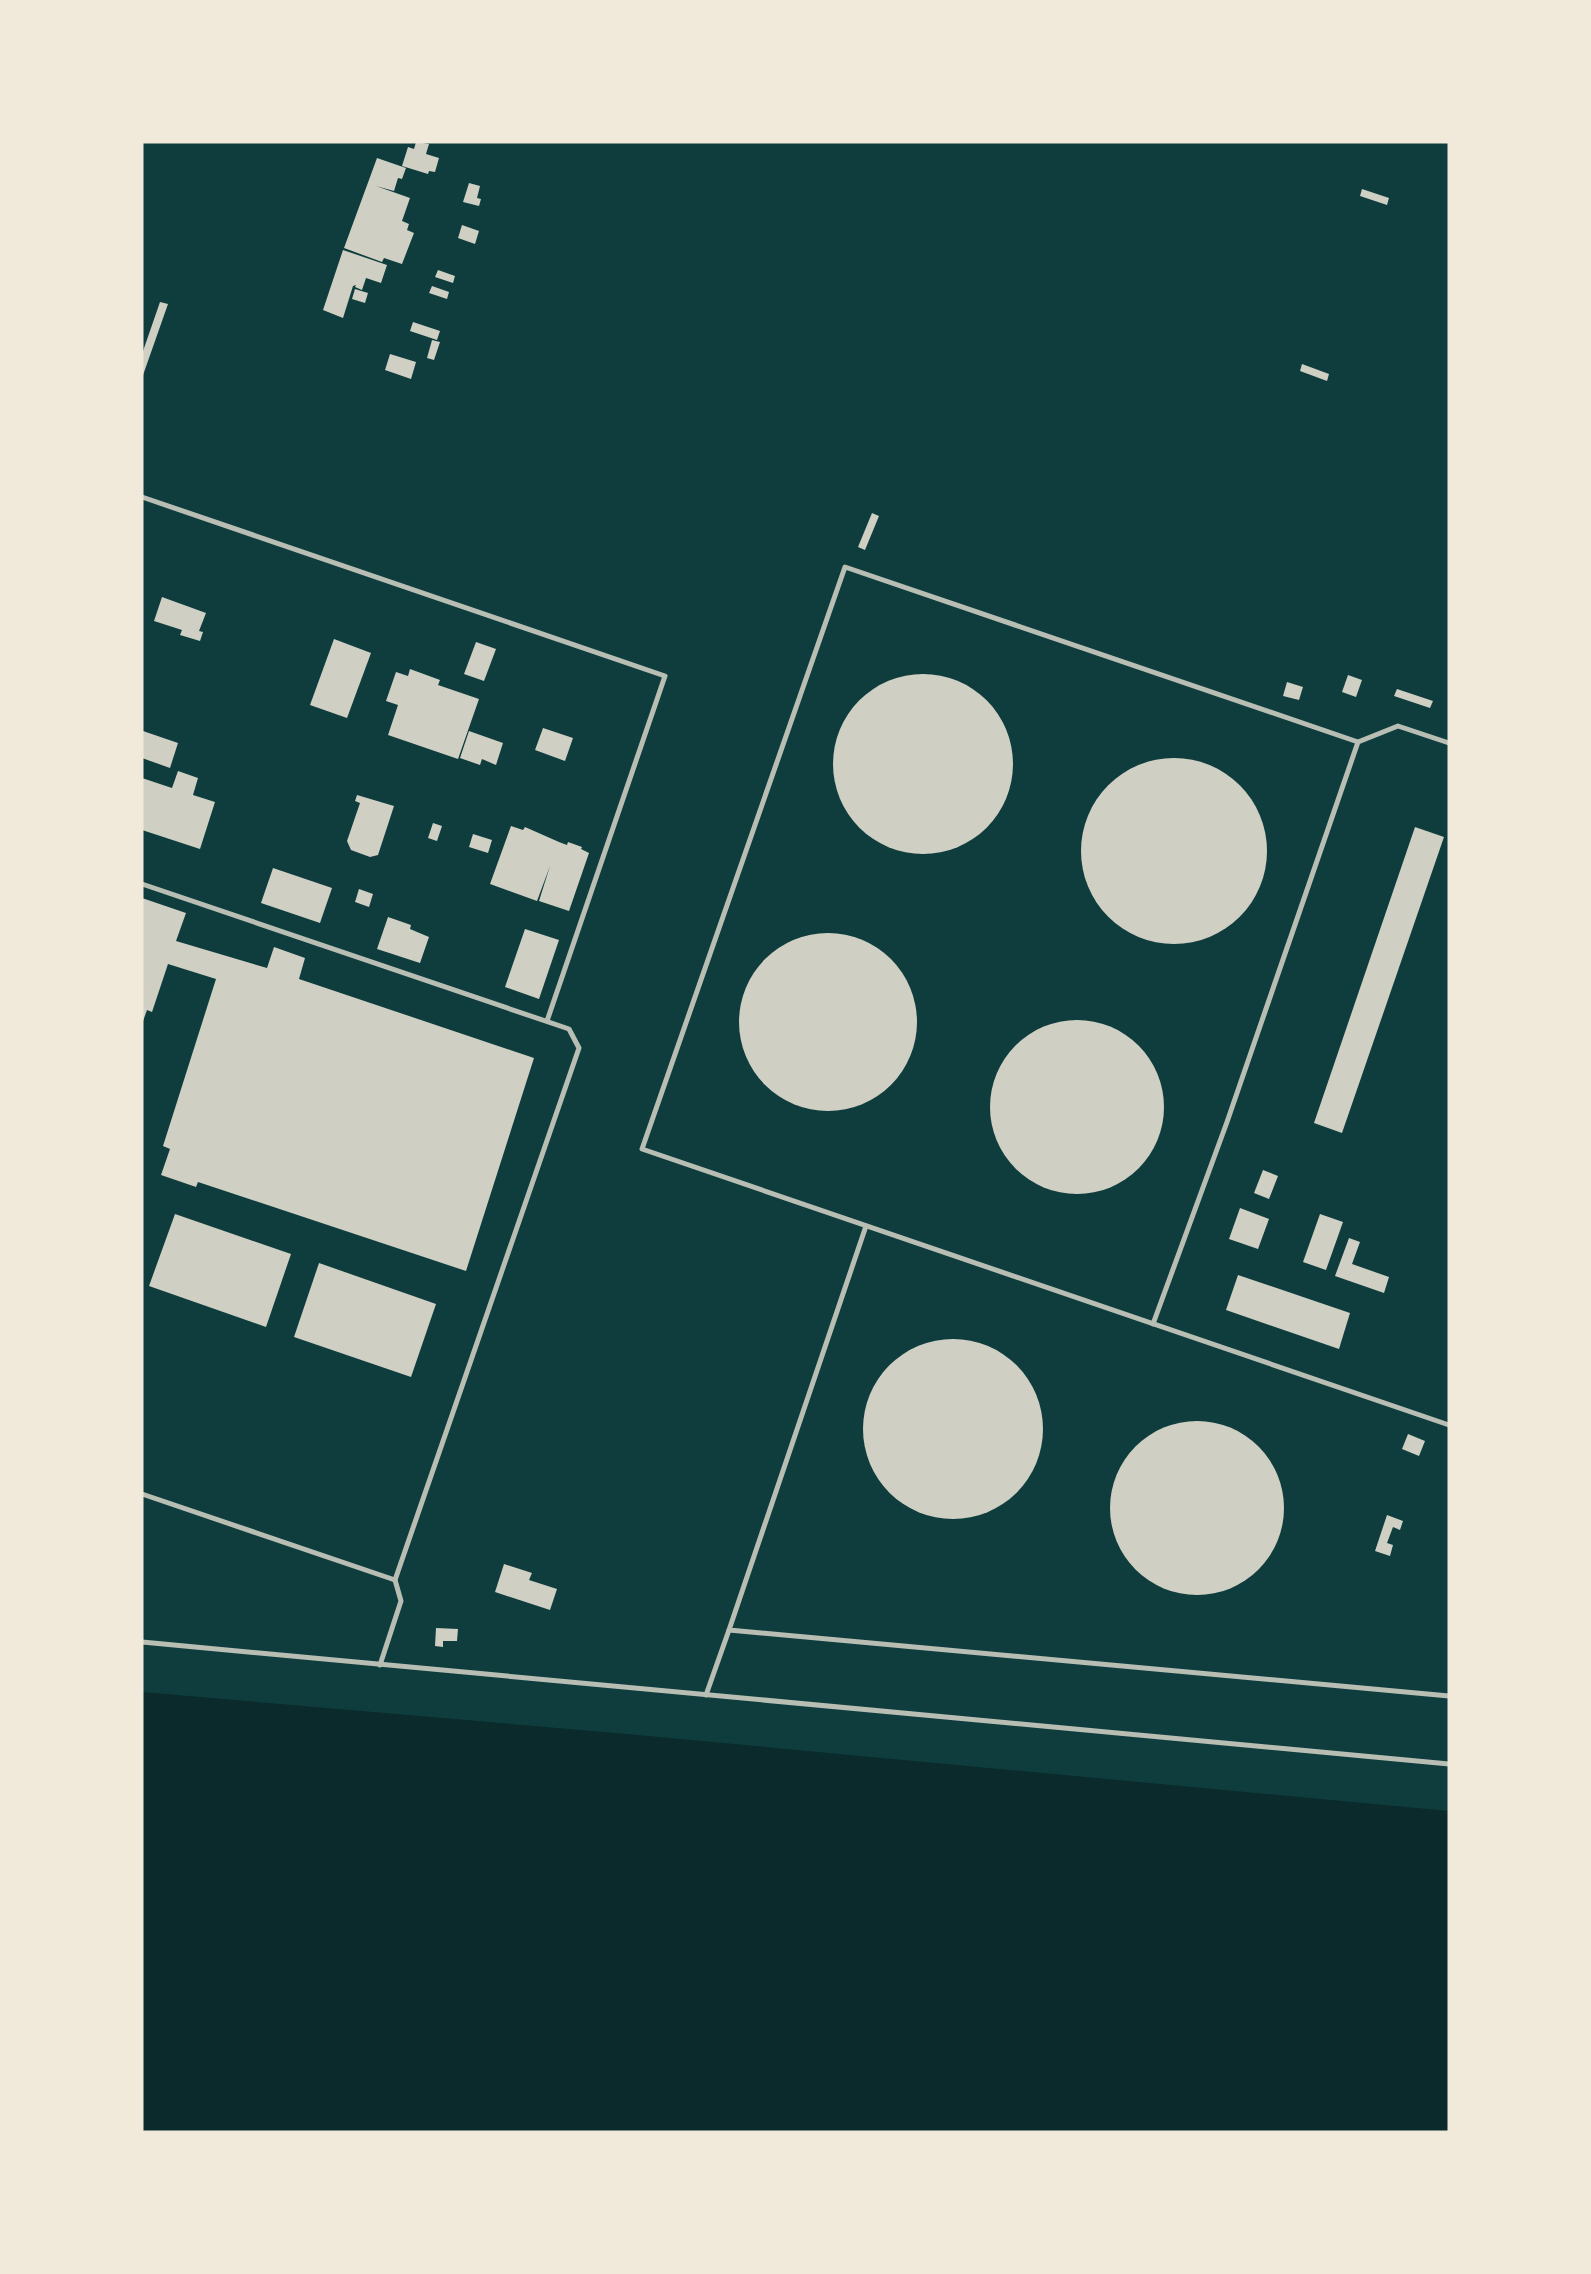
<svg xmlns="http://www.w3.org/2000/svg" width="1591" height="2274" viewBox="0 0 1591 2274" font-family="'Exo 2',sans-serif">
<style>
.water{fill:#0a2a2b}
.building{fill:#cfcfc3}
.lines{fill:none;stroke-linecap:round;stroke-linejoin:round}
.service{stroke:#b8beb3;stroke-width:5}
</style>
<rect width="100%" height="100%" fill="#0f3d3e"/>
<path class="water" d="M142 1692 627 1734 1449 1811V2132H142Z"/>
<g class="building">
<path d="M416 142 429 144 426 154 439 158 435 172 429 171 428 174 402 166 408 147 414 149Z"/>
<path d="M377 158 406 168 402 179 398 178 394 191 376 186 410 198 402 221 409 224 407 230 414 233 402 264 384 258 382 262 344 248Z"/>
<path d="M469 183 480 186 477 198 481 199 479 206 463 202Z"/>
<path d="M1362 189 1389 198 1387 205 1360 196Z"/>
<path d="M462 225 479 231 475 244 458 238Z"/>
<path d="M343 250 387 265 381 283 366 278 362 290 355 287 356 285 353 286 343 318 323 310Z"/>
<path d="M438 270 455 276 453 283 435 277Z"/>
<path d="M432 286 449 292 447 299 429 293Z"/>
<path d="M355 289 368 293 365 303 352 299Z"/>
<path d="M160 302 168 304 142 378V354Z"/>
<path d="M413 322 440 331 437 340 410 331Z"/>
<path d="M432 340 440 342 434 360 427 358Z"/>
<path d="M390 354 416 362 411 379 385 370Z"/>
<path d="M1302 364 1329 374 1327 381 1300 371Z"/>
<path d="M872 513 879 516 865 550 858 547Z"/>
<path d="M162 597 206 613 199 631 203 632 200 641 180 635 182 630 154 621Z"/>
<path d="M334 639 371 653 347 718 310 705Z"/>
<path d="M476 642 496 649 484 681 464 674Z"/>
<path d="M410 669 440 680 438 685 479 699 458 759 388 735 398 705 386 701 396 672 408 676Z"/>
<circle cx="923" cy="764" r="90"/>
<path d="M1348 675 1362 680 1356 697 1342 692Z"/>
<path d="M1287 682 1303 687 1299 700 1283 696Z"/>
<path d="M1397 689 1433 701 1430 708 1394 696Z"/>
<path d="M543 728 573 738 565 761 535 750Z"/>
<path d="M143 731 178 743 170 768 142 758Z"/>
<path d="M469 731 503 743 496 765 482 759 480 765 460 758Z"/>
<circle cx="1174" cy="851" r="93"/>
<path d="M178 771 198 778 193 795 215 802 200 849 142 830V778L172 788Z"/>
<path d="M357 795 394 806 378 855 370 857 351 850 347 841 360 803 355 801Z"/>
<path d="M433 823 442 826 437 841 428 838Z"/>
<path d="M511 826 523 830 525 827 559 842 567 845 568 842 582 847 581 849 589 853 569 911 539 901 550 866 537 901 490 884Z"/>
<path d="M1415 827 1444 837 1342 1133 1314 1123Z"/>
<path d="M473 834 492 840 488 853 469 847Z"/>
<path d="M273 868 332 888 320 923 261 903Z"/>
<path d="M359 889 373 894 369 907 355 902Z"/>
<path d="M142 898 186 913 176 941 267 968 274 947 305 958 299 979 534 1058 466 1271 198 1182 196 1187 161 1175 170 1149 163 1146 216 979 168 964 152 1012 147 1010 142 1024Z"/>
<path d="M388 917 411 925 410 929 429 937 420 963 377 949Z"/>
<path d="M525 929 559 940 539 999 505 987Z"/>
<circle cx="828" cy="1022" r="89"/>
<circle cx="1077" cy="1107" r="87"/>
<path d="M1263 1170 1278 1176 1269 1199 1254 1193Z"/>
<path d="M1240 1208 1269 1219 1258 1249 1229 1239Z"/>
<path d="M175 1214 291 1254 266 1327 149 1286Z"/>
<path d="M1320 1214 1343 1222 1326 1270 1303 1262Z"/>
<path d="M1349 1238 1360 1242 1352 1264 1389 1277 1384 1293 1335 1276Z"/>
<path d="M319 1263 436 1304 411 1377 294 1337Z"/>
<path d="M1238 1275 1350 1313 1339 1349 1226 1310Z"/>
<circle cx="953" cy="1429" r="90"/>
<circle cx="1197" cy="1508" r="87"/>
<path d="M1408 1434 1425 1441 1419 1456 1402 1449Z"/>
<path d="M1387 1515 1403 1521 1400 1530 1393 1527 1387 1543 1393 1545 1390 1556 1375 1551Z"/>
<path d="M504 1564 532 1573 529 1580 557 1589 550 1610 495 1592Z"/>
<path d="M436 1628 458 1629 457 1641H443V1647L435 1646Z"/>
</g>
<g class="lines">
<g class="service">
<path d="M142 497 665 676 547 1021"/>
<path d="M1449 743 1398 726 1358 742 845 567 642 1149 1449 1425"/>
<path d="M142 884 569 1029 579 1048 395 1580 142 1494"/>
<path d="M866 1226 729 1630 1449 1696"/>
<path d="M1153 1324 1227 1122 1358 742"/>
<path d="M142 1642 1449 1764"/>
<path d="M380 1665 401 1601 395 1580"/>
<path d="M706 1695 729 1630"/>
</g>
</g>
<rect width="1591" height="2274" fill="none" stroke="#f1e9da" stroke-width="287"/>
</svg>
